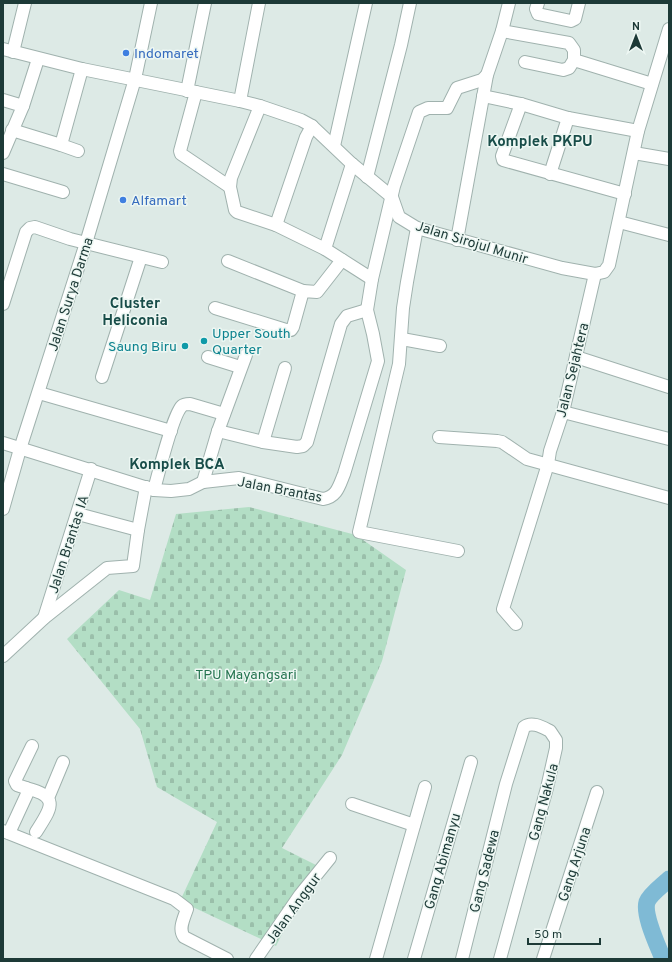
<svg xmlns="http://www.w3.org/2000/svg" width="672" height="962" viewBox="0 0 672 962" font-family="Overpass,sans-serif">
  <defs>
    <pattern id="cemetery-stones" width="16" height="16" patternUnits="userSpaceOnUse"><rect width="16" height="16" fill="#b3dec5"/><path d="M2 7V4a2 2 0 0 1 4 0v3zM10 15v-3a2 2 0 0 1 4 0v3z" fill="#9abfaa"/></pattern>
  </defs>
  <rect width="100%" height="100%" fill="#ddeae6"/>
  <polygon fill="url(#cemetery-stones)" points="249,507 356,535 406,570 382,661 342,755 282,848 318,866 304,890 276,946 180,901 217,822 157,787 140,729 67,639 119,590 150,600 176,514"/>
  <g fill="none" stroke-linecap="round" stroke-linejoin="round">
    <path stroke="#7fbad5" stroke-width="17" d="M663,959C658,946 643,915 647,902C650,894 663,885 669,879"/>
    <g stroke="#a0b2ae" stroke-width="14">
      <g id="minor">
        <polyline points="538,3 536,9 538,14 571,21 575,19 579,3"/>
        <polyline points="502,31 569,43 574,50 574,60 652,84"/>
        <polyline points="3,49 82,69 240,101 260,106 301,120 312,126 352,164 392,197 399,217 417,228 562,268 595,274 604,272 609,265 638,131 669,29"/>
        <polyline points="13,52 25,3"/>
        <polyline points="525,62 563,70 569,68 574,60"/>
        <polyline points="187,91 205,3"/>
        <polyline points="196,92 180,151 181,154 230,187"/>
        <polyline points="483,96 521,104 568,118 638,131"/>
        <polyline points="3,100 23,106"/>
        <polyline points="240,101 259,3"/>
        <polyline points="521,104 502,156 503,160 625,194"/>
        <polyline points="260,106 231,178 230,187 235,210 237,212 276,225 325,249 372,279"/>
        <polyline points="12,130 61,145 78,151"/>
        <polyline points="61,145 82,69"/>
        <polyline points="334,146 366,3"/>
        <polyline points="3,153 23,106 38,59"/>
        <polyline points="634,153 669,159"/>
        <polyline points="3,174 63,192"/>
        <polyline points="550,174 568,118"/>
        <polyline points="367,177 401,45 410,3"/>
        <polyline points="619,222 669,235"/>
        <polyline points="276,225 306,137 312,126"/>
        <polyline points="417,228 407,282 403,308 399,364 359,532 458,551"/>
        <polyline points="457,240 487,75 502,31 509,3"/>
        <polyline points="325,249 352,164"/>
        <polyline points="228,261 303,291"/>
        <polyline points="3,304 26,232 30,228 35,227 70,239 162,262"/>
        <polyline points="215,308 286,330 291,330 293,327 303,291 317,292 342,260"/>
        <polyline points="402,339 440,346"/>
        <polyline points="208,357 240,367"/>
        <polyline points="576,357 669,387"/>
        <polyline points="102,377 141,257"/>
        <polyline points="39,393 171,431"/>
        <polyline points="563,412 669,439"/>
        <polyline points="218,431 263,442 297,447 303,446 307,442 341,324 347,316 367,310"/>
        <polyline points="439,437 497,441 502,442 527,459 669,498"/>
        <polyline points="263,442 285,368"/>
        <path d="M3,443L154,490L171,491L189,489L203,482L239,478L323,499C337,497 339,486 344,474L378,361L373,334L367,310L372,279L394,186L419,112L428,108H447L457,88L482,80L487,75"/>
        <polyline points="203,482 218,431 246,355"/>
        <path d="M154,490C158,475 173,414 182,406C184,404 187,404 190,404L224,414"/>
        <polyline points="3,509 20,449 86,243 135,79 151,3"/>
        <polyline points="78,514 138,530"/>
        <polyline points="44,618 91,469"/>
        <polyline points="516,624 503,609 548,464 550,451 563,412 595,274"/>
        <polyline points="3,656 44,618 107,568 133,566 138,530 146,487"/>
        <path d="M26,788C61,797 51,808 36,832"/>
        <polyline points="48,798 63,762"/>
        <polyline points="352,804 414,825"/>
        <path d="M3,831L174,899L187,909C184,918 178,929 184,937L227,959"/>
        <polyline points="9,833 27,794 26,788 17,785 15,781 32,746"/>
        <polyline points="256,959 300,895 330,858"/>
        <polyline points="376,959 425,787"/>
        <polyline points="414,959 471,762"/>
        <path d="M462,959L506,784L524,727C532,721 542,727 550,731L556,740V748L547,788L500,959"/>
        <polyline points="543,959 597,792"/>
      </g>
    </g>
    <use href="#minor" stroke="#fff" stroke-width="12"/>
  </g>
  <g fill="#3f7fe0" stroke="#edf7f3" stroke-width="1.5">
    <circle cx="126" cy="53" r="4"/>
    <circle cx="123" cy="200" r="4"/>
  </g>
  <g fill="#0f9aa8" stroke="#edf7f3" stroke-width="1.5">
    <circle cx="204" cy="341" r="4"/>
    <circle cx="185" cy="346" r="4"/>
  </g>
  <g text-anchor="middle" stroke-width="3" stroke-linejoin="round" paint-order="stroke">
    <g font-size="14" fill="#366cbe" stroke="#edf7f3" text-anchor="start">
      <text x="134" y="58">Indomaret</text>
      <text x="131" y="205">Alfamart</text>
    </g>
    <g font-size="14" fill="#1d3a37" stroke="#edf7f3">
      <text transform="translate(472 242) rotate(17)" y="5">Jalan Sirojul Munir</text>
      <text transform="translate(70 294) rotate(-72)" y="5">Jalan Surya Darma</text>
      <text transform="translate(572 370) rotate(-76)" y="5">Jalan Sejahtera</text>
      <text transform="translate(280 489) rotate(11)" y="5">Jalan Brantas</text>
      <text transform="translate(68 544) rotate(-72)" y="5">Jalan Brantas IA</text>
      <text transform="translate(543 802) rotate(-75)" y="5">Gang Nakula</text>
      <text transform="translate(442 861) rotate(-74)" y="5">Gang Abimanyu</text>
      <text transform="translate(574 864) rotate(-72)" y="5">Gang Arjuna</text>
      <text transform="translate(484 871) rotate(-76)" y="5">Gang Sadewa</text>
      <text transform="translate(293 908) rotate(-54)" y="5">Jalan Anggur</text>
    </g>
    <g font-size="14" fill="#0d838f" stroke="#edf7f3" text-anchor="start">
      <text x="212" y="338">Upper South<tspan x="212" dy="16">Quarter</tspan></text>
      <text x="177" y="351" text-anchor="end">Saung Biru</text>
    </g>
    <g font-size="14" fill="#257450" stroke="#edf7f3">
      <text x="246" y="679">TPU Mayangsari</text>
    </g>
    <g font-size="15" font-weight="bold" fill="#184d49" stroke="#edf7f3">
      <text x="540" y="146">Komplek PKPU</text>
      <text x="135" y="308">Cluster<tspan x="135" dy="17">Heliconia</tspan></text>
      <text x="177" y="469">Komplek BCA</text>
    </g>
  </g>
  <rect width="672" height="962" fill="none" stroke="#1d3a37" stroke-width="8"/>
  <g transform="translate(636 36)" stroke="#edf7f3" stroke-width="3" paint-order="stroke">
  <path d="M0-3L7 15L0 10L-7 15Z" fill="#1d3a37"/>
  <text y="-6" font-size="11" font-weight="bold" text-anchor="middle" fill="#1d3a37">N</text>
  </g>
  <path d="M528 938v6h72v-6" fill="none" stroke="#1d3a37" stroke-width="2"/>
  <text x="534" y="938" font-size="12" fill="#1d3a37" stroke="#edf7f3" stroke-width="3" paint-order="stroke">50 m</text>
</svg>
